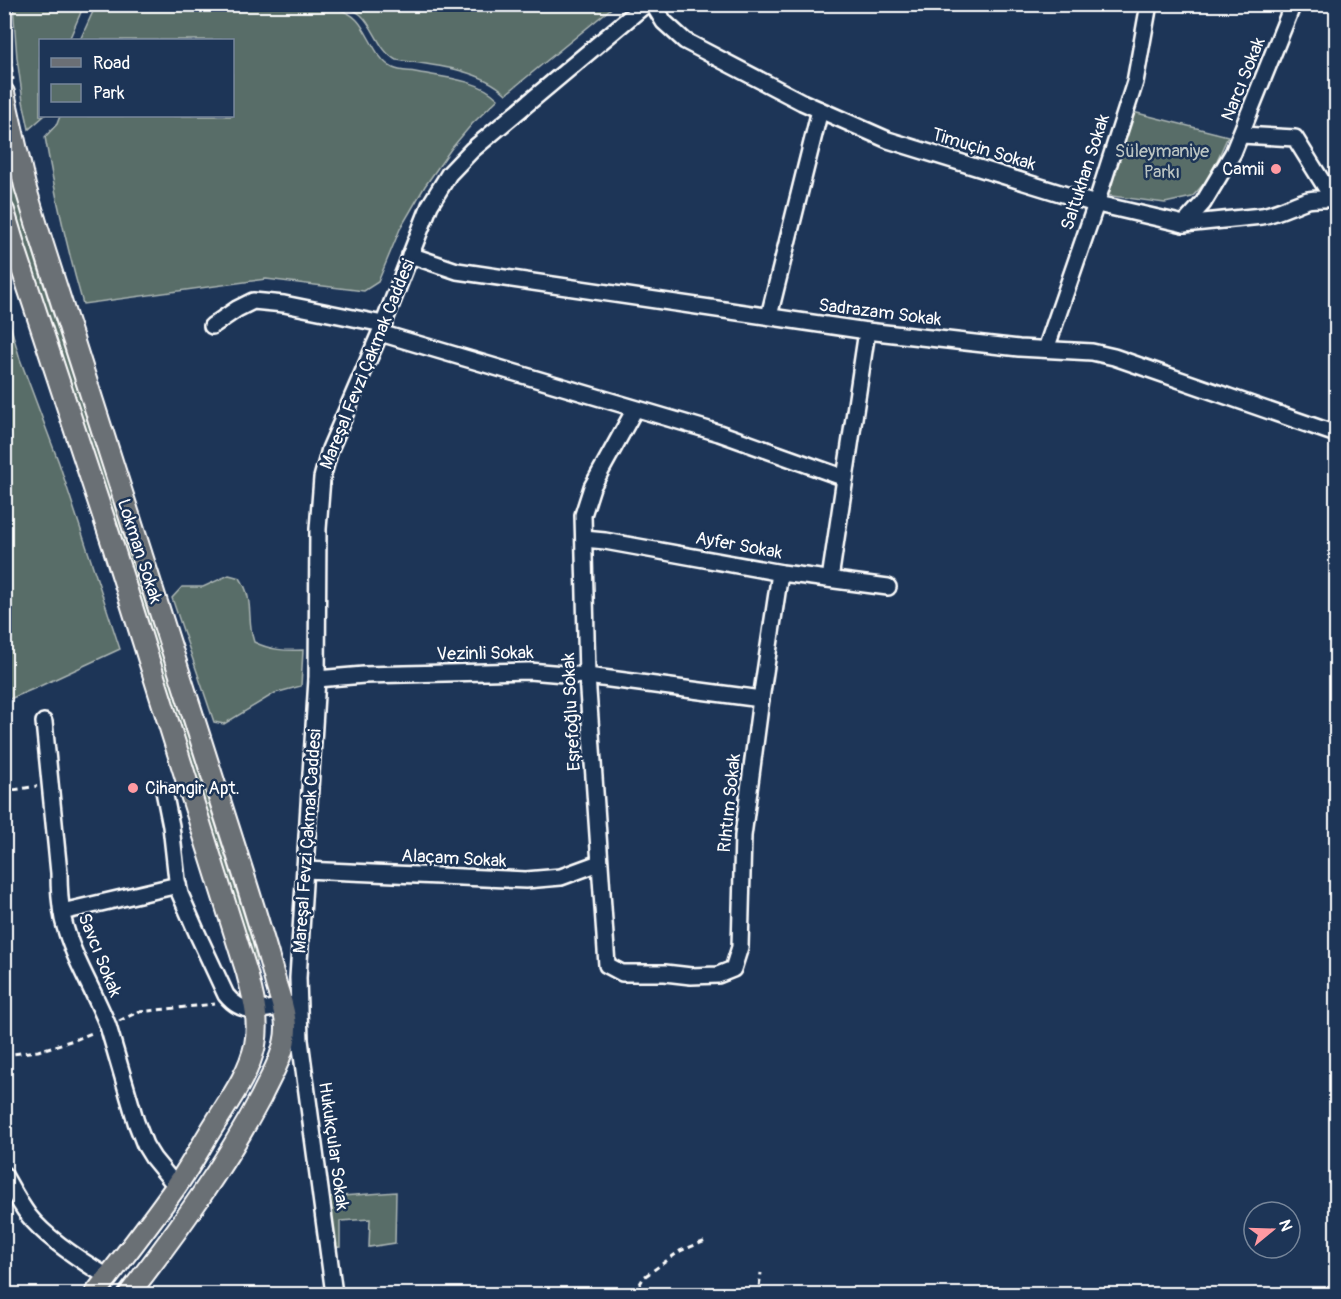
<svg xmlns="http://www.w3.org/2000/svg" width="1341" height="1299" viewBox="0 0 1341 1299" font-family="Pangolin,sans-serif">
  <rect width="100%" height="100%" fill="#1d3557"/>
  <filter id="ink" filterUnits="userSpaceOnUse"><feTurbulence type="fractalNoise" baseFrequency=".0167" numOctaves="2"/><feDisplacementMap in="SourceGraphic" scale="12" xChannelSelector="R" yChannelSelector="G"/><feConvolveMatrix kernelMatrix="1 2 1 2 8 2 1 2 1" color-interpolation-filters="sRGB"/></filter>
  <g filter="url(#ink)">
    <g fill="#586d68" stroke="#acb6b4" stroke-width="1.5">
      <polygon points="13,5 84,5 69,40 40,40 40,116 44,116 29,129 23,101 17,58"/>
      <path d="M96,5H332L333,7C341,10 351,13 357,20C369,33 376,60 393,68C399,71 408,71 415,72C441,77 479,79 498,99L472,124L451,149L425,186L400,229L378,282L364,291L266,279L83,304C67,249 55,194 45,137L57,124L60,116H232V40H80Z"/>
      <path d="M340,5H615L506,94C479,68 431,65 396,60C379,51 375,28 361,15C355,10 347,7 340,5Z"/>
      <polygon points="1133,112 1228,136 1209,178 1192,197 1165,203 1104,195"/>
      <polygon points="4,150 39,271 123,530 252,941 257,961 255,962 252,962 20,235 5,180"/>
      <polygon points="5,307 20,359 59,463 120,649 38,687 5,701"/>
      <path d="M229,575L240,578C255,601 246,618 254,642C270,650 285,651 303,650L301,686L275,693L224,724L214,722L172,598L182,587H203Z"/>
      <polygon points="396,1192 395,1243 369,1247 370,1219 340,1221 340,1247 332,1248 328,1197"/>
    </g>
    <g fill="none" stroke-linecap="round" stroke-linejoin="round">
      <g stroke="#fff" stroke-width="20">
        <g id="minor">
          <path d="M653,4L664,22L685,41L802,102L888,140L1089,202L1184,224L1262,216C1278,213 1292,205 1308,200C1317,198 1327,200 1336,198"/>
          <polyline points="1241,135 1295,138 1333,199"/>
          <polyline points="1184,224 1203,203 1233,153 1293,4"/>
          <polyline points="410,255 457,271 867,331 1019,348 1092,352 1114,357 1336,434"/>
          <polyline points="769,316 820,110"/>
          <polyline points="212,326 237,309 253,301 284,304 383,324"/>
          <polyline points="380,333 719,433 845,478"/>
          <polyline points="1046,349 1096,204 1135,82 1149,4"/>
          <polyline points="635,409 592,487 583,515 587,676 607,965 622,973 665,973 691,976 718,975 733,969 740,947 743,836 761,699 780,573"/>
          <polyline points="584,539 605,541 782,573 888,587"/>
          <polyline points="830,579 867,331"/>
          <polyline points="317,679 364,675 529,671 587,676 761,699"/>
          <path d="M44,722L59,873C59,888 60,904 63,919C72,957 94,990 108,1026L136,1122L145,1145L153,1158L176,1186"/>
          <path d="M164,791L171,826L177,880L180,894L198,935L226,995C244,1018 268,1009 293,1004"/>
          <polyline points="305,870 526,880 561,877 599,863"/>
          <polyline points="62,912 178,885"/>
          <path d="M4,1175C12,1189 19,1203 29,1216C47,1239 83,1262 108,1277"/>
          <polyline points="334,1294 300,1040 298,978 317,679 318,529 322,478 330,449 380,333 430,205 449,174 472,150 646,4"/>
        </g>
      </g>
      <g stroke="#fff" stroke-width="24">
        <g id="major">
          <path d="M4,93L25,186L38,229L245,879C256,914 267,949 276,984C280,998 286,1013 286,1028C286,1052 271,1076 261,1097C224,1167 177,1232 129,1294"/>
          <path d="M4,211L15,248L113,546L247,973C253,997 260,1020 255,1045C249,1073 231,1098 216,1122C202,1144 190,1167 175,1188C149,1225 122,1259 95,1294"/>
        </g>
      </g>
      <g stroke="#fff" stroke-width="3" stroke-dasharray="6 4.5" stroke-linecap="butt">
        <polyline points="7,4 8,40 13,80"/>
        <polyline points="4,794 13,790 37,786"/>
        <polyline points="119,1021 138,1012 215,1004"/>
        <polyline points="4,1055 38,1051 77,1039 94,1032"/>
        <polyline points="634,1294 644,1277 680,1251 708,1240"/>
        <polyline points="753,1294 759,1287 761,1273"/>
      </g>
      <use href="#minor" stroke="#1d3557" stroke-width="15"/>
      <use href="#major" stroke="#6b6f75" stroke-width="20"/>
    </g>
  </g>
  <g fill="#ff9aa2" stroke="#1d3557" stroke-width="2">
    <circle cx="1276" cy="169" r="6"/>
    <circle cx="133" cy="788" r="6"/>
  </g>
  <g text-anchor="middle" stroke-width="5" stroke-linejoin="round" paint-order="stroke">
    <g font-size="18" fill="#fff" stroke="#1d3557">
      <text transform="translate(1243 79) rotate(-68)" y="6">Narcı Sokak</text>
      <text transform="translate(984 149) rotate(17)" y="6">Timuçin Sokak</text>
      <text transform="translate(1085 172) rotate(-72)" y="6">Saltukhan Sokak</text>
      <text transform="translate(880 312) rotate(7)" y="6">Sadrazam Sokak</text>
      <text transform="translate(367 364) rotate(-68)" y="6">Mareşal Fevzi Çakmak Caddesi</text>
      <text transform="translate(739 545) rotate(10)" y="6">Ayfer Sokak</text>
      <text transform="translate(140 551) rotate(72)" y="6">Lokman Sokak</text>
      <text transform="translate(485 653) rotate(-1)" y="6">Vezinli Sokak</text>
      <text transform="translate(571 712) rotate(-93)" y="6">Eşrefoğlu Sokak</text>
      <text transform="translate(729 803) rotate(-84)" y="6">Rıhtım Sokak</text>
      <text transform="translate(307 841) rotate(-86)" y="6">Mareşal Fevzi Çakmak Caddesi</text>
      <text transform="translate(454 858) rotate(3)" y="6">Alaçam Sokak</text>
      <text transform="translate(100 955) rotate(68)" y="6">Savcı Sokak</text>
      <text transform="translate(334 1146) rotate(82)" y="6">Hukukçular Sokak</text>
    </g>
    <g font-size="18" fill="#bcc5c3" stroke="#1d3557">
      <text x="1162" y="157">Süleymaniye<tspan x="1162" dy="21">Parkı</tspan></text>
    </g>
    <g font-size="18" fill="#fff" stroke="#1d3557" text-anchor="end">
      <text x="1264" y="175">Camii</text>
      <text x="145" y="794" text-anchor="start">Cihangir Apt.</text>
    </g>
  </g>
  <rect width="1341" height="1299" fill="none" stroke="#1d3557" stroke-width="24"/>
  <rect x="12" y="12" width="1317" height="1275" fill="none" stroke="#fff" stroke-width="2" filter="url(#ink)"/>
  <rect x="39" y="39" width="195" height="78" fill="#1d3557" stroke="#77869a" stroke-width="1.5"/>
  <rect x="51" y="58" width="30" height="9" fill="#6b6f75" stroke="#77869a" stroke-width="1.5"/>
  <text x="93" y="69" font-size="18" fill="#ffffff">Road</text>
  <rect x="51" y="84" width="30" height="18" fill="#586d68" stroke="#77869a" stroke-width="1.5"/>
  <text x="93" y="99" font-size="18" fill="#ffffff">Park</text>
  <g transform="translate(1272 1230) rotate(71)"><circle r="28" fill="#1d3557" stroke="#77869a" stroke-width="1.5"/>
  <path d="M0-4.5L10 22L0 15L-10 22Z" fill="#ff9aa2"/>
  <text y="-9" font-size="16" font-weight="bold" text-anchor="middle" fill="#ffffff">N</text>
  </g>
</svg>
